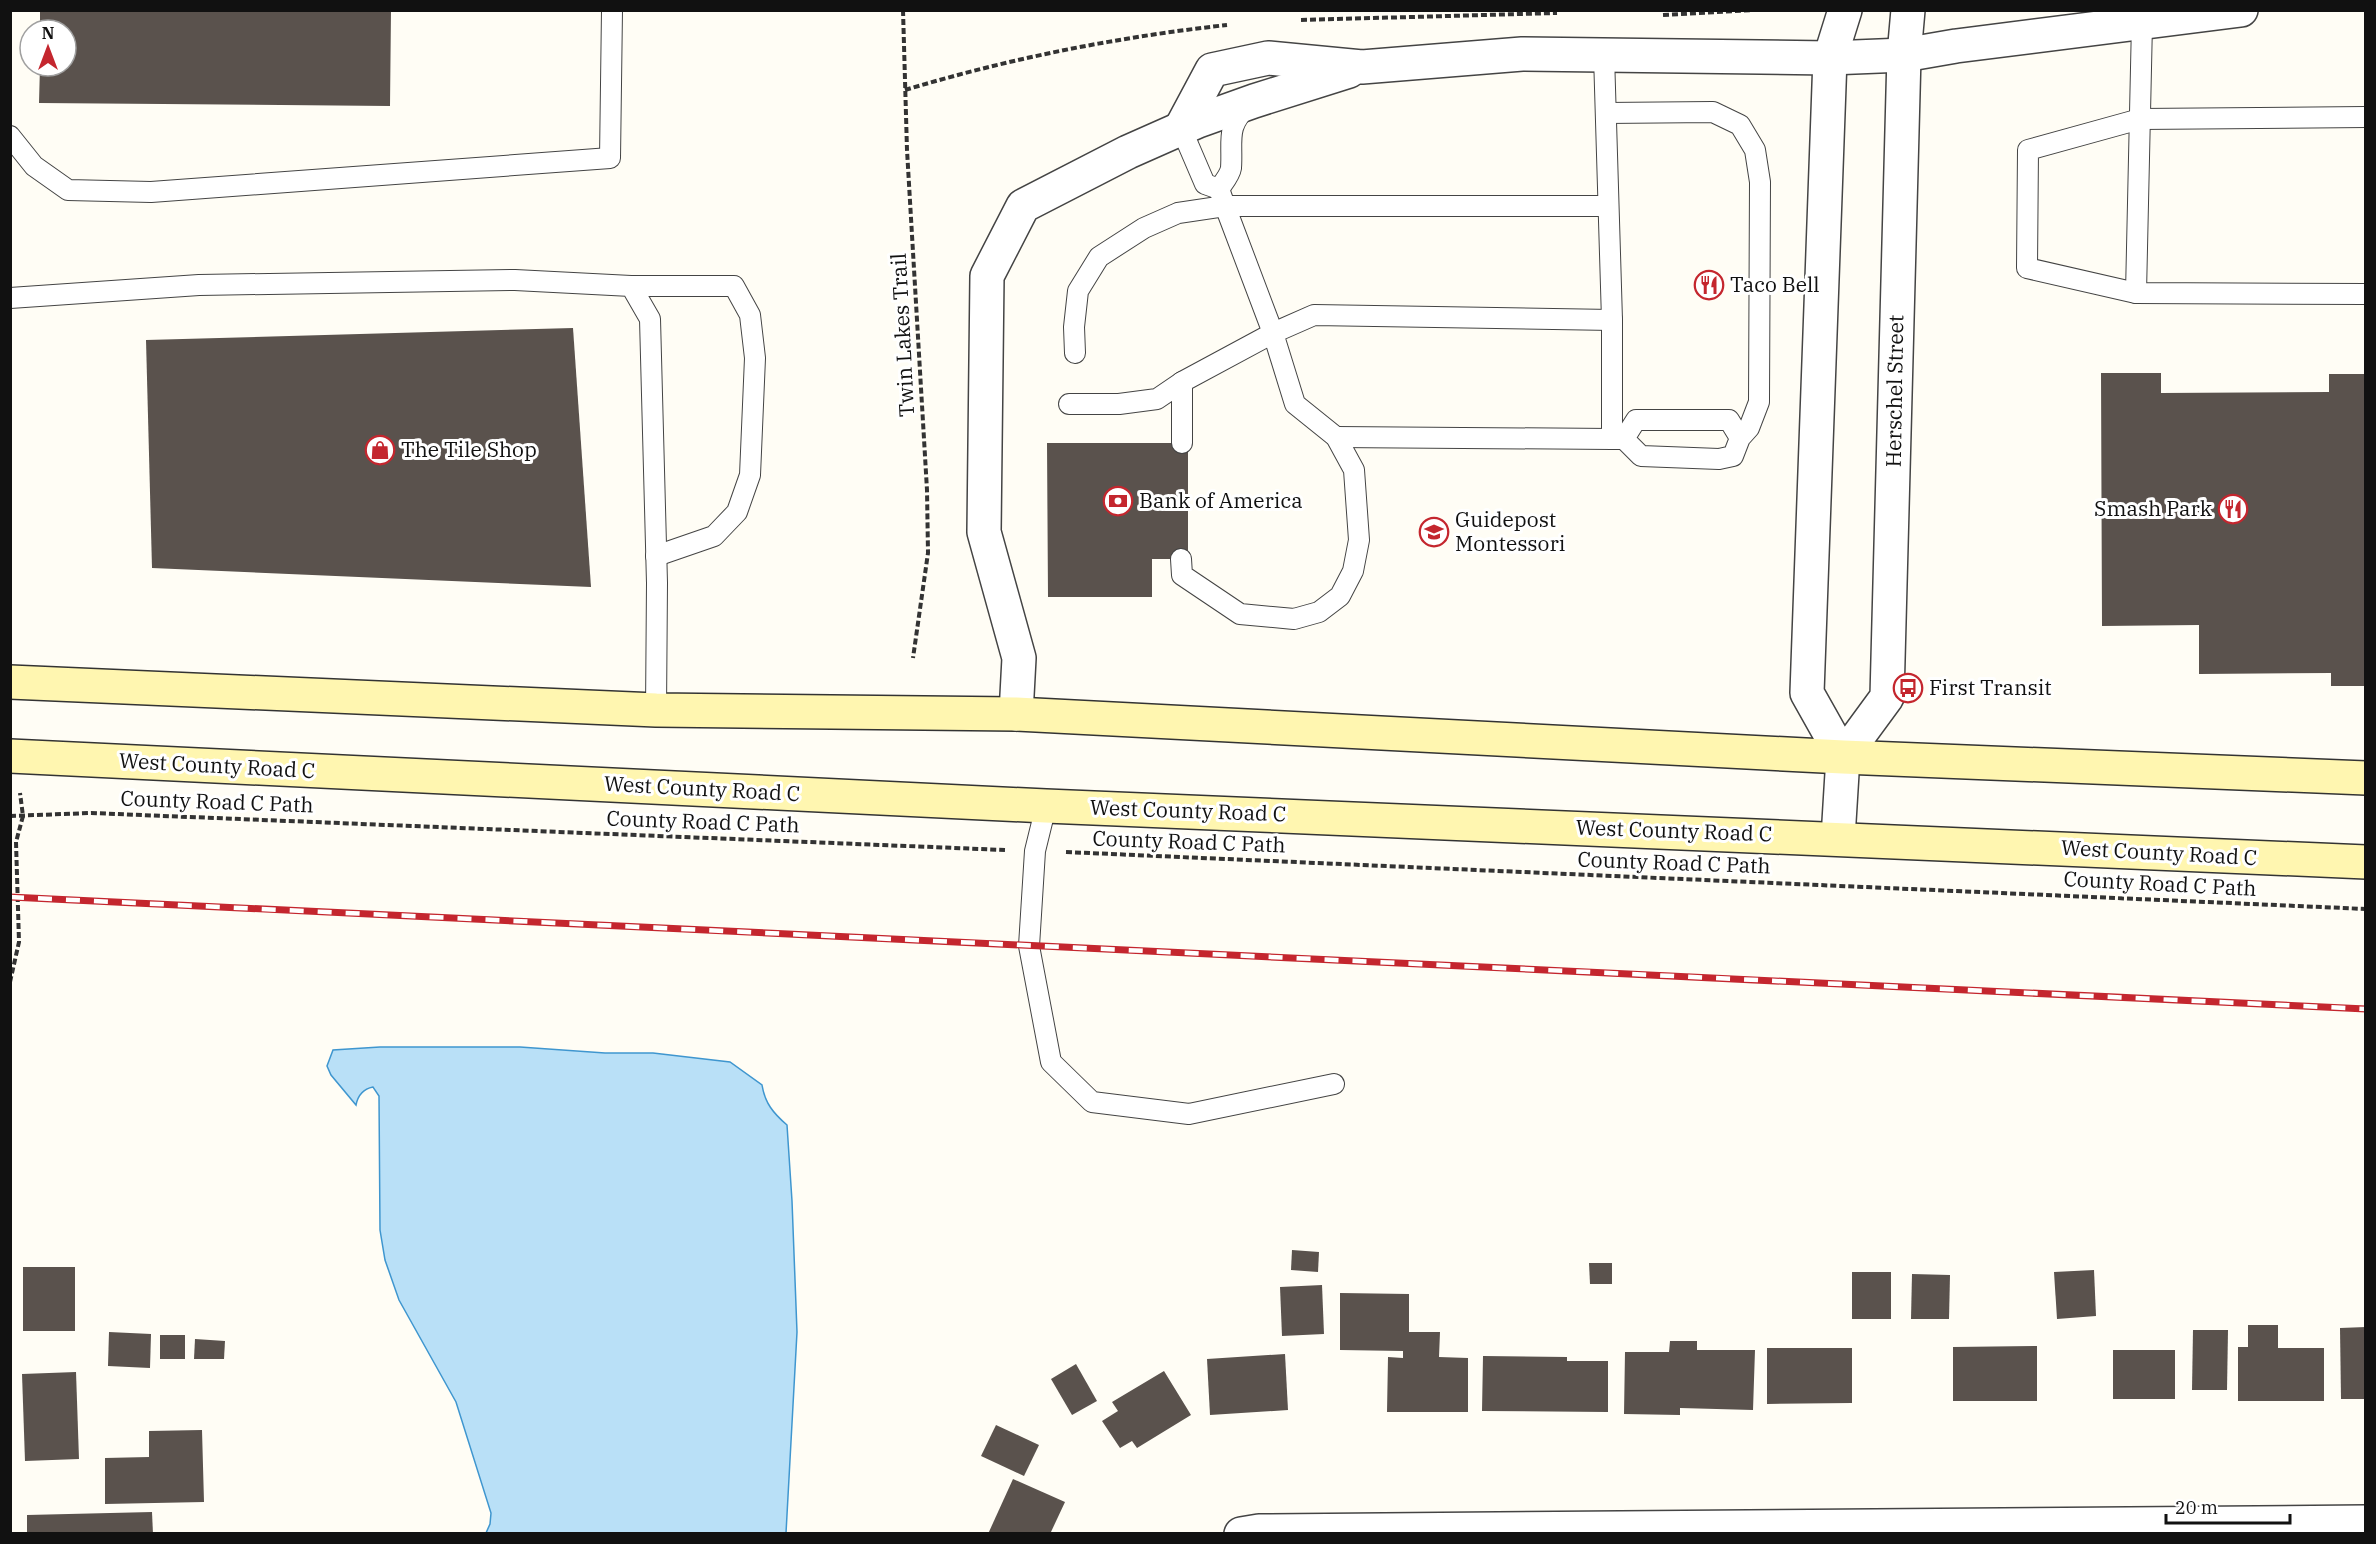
<svg xmlns="http://www.w3.org/2000/svg" width="2376" height="1544" viewBox="0 0 2376 1544" font-family="'IBM Plex Serif',serif">
  <rect width="100%" height="100%" fill="#fffdf5"/>
  <path fill="#b9e0f7" stroke="#3f96cf" stroke-width="1.5" d="M380,1047H520L605,1053H653L730,1062L762,1085C765,1103 773,1113 787,1125L792,1201L797,1332L786,1533H486L490,1524L491,1513L456,1402L399,1300L385,1260L380,1230L379,1096L373,1087C363,1089 358,1095 356,1105L331,1075L327,1066L333,1050Z"/>
  <g fill="#5a524d">
    <polygon points="40,10 391,10 390,106 39,103 40,66 66,66 66,30 40,30"/>
    <polygon points="573,328 591,587 152,568 146,340"/>
    <polygon points="2101,373 2161,373 2161,393 2329,392 2329,374 2366,374 2366,686 2331,686 2331,673 2199,674 2199,625 2102,626"/>
    <polygon points="1047,443 1188,443 1188,559 1152,559 1152,597 1048,597"/>
    <polygon points="1292,1250 1319,1252 1318,1272 1291,1270"/>
    <polygon points="1589,1263 1612,1263 1612,1284 1590,1284"/>
    <rect x="23" y="1267" width="52" height="64"/>
    <polygon points="2094,1270 2096,1316 2057,1319 2054,1272"/>
    <rect x="1852" y="1272" width="39" height="47"/>
    <polygon points="1912,1274 1950,1275 1949,1319 1911,1319"/>
    <polygon points="1322,1285 1324,1334 1282,1336 1280,1287"/>
    <polygon points="1340,1293 1409,1294 1409,1332 1440,1332 1439,1357 1468,1358 1468,1412 1387,1412 1388,1357 1403,1358 1403,1351 1340,1350"/>
    <polygon points="2248,1325 2278,1325 2278,1348 2324,1348 2324,1401 2238,1401 2238,1347 2248,1347"/>
    <polygon points="2366,1327 2366,1399 2341,1399 2340,1328"/>
    <polygon points="2193,1330 2228,1330 2227,1390 2192,1390"/>
    <polygon points="109,1332 151,1334 150,1368 108,1366"/>
    <rect x="160" y="1335" width="25" height="24"/>
    <polygon points="195,1339 225,1341 224,1359 194,1359"/>
    <polygon points="1670,1341 1697,1341 1697,1350 1755,1350 1753,1410 1680,1408 1680,1415 1624,1414 1625,1352 1669,1352"/>
    <polygon points="2037,1346 2037,1401 1953,1401 1953,1347"/>
    <polygon points="1767,1348 1852,1348 1852,1403 1767,1404"/>
    <rect x="2113" y="1350" width="62" height="49"/>
    <polygon points="1285,1354 1288,1410 1210,1415 1207,1359"/>
    <polygon points="1483,1356 1567,1357 1567,1361 1608,1361 1608,1412 1482,1411"/>
    <polygon points="1076,1364 1097,1401 1072,1415 1051,1379"/>
    <polygon points="1164,1371 1191,1415 1137,1448 1132,1441 1120,1448 1102,1421 1118,1411 1112,1402"/>
    <polygon points="76,1372 79,1459 25,1461 22,1374"/>
    <polygon points="996,1425 1039,1445 1024,1476 981,1456"/>
    <polygon points="202,1430 204,1502 105,1504 105,1458 149,1457 149,1431"/>
    <polygon points="1013,1479 1065,1502 1050,1534 988,1534"/>
    <polygon points="152,1512 153,1534 27,1534 27,1515"/>
  </g>
  <g fill="none" stroke-linecap="round" stroke-linejoin="round">
    <g stroke="#444" stroke-width="22">
      <g id="service">
        <polyline points="2142,23 2136,293 2366,294"/>
        <polyline points="1604,55 1612,320 1612,439 1624,439"/>
        <polyline points="1606,113 1713,112 1740,125 1755,150 1760,182 1759,402 1749,428 1740,438 1733,456 1719,459 1641,456 1624,439 1636,420 1729,420 1740,438"/>
        <path d="M1181,128L1205,184L1219,189C1223,183 1230,175 1231,168C1233,141 1225,127 1248,106"/>
        <polyline points="10,136 34,166 68,190 151,192 610,158 612,10"/>
        <polyline points="631,286 734,286 750,315 755,358 750,475 737,512 714,536 656,556"/>
        <polyline points="2136,293 2027,268 2028,150 2140,119 2366,117"/>
        <polyline points="10,298 199,285 515,280 631,286 650,319 657,583 656,710"/>
        <polyline points="1075,353 1074,327 1078,291 1099,257 1144,228 1178,213 1225,206 1219,189"/>
        <polyline points="1069,404 1119,404 1157,399 1182,382"/>
        <polyline points="1336,437 1612,439"/>
        <polyline points="1182,443 1182,382 1273,333 1225,206 1608,206"/>
        <polyline points="1181,559 1182,575 1240,614 1294,619 1319,612 1340,596 1353,571 1359,540 1354,470 1336,437 1295,404 1273,333 1314,315 1612,320"/>
        <polyline points="1046,806 1035,851 1029,946 1051,1062 1092,1102 1189,1114 1334,1084"/>
      </g>
    </g>
    <g stroke="#444" stroke-width="36">
      <g id="minor">
        <polyline points="1181,128 1212,70 1268,58 1362,67 1522,54 1830,58 1904,55 1956,46 2241,10"/>
        <polyline points="1016,714 1019,658 984,532 987,276 1023,206 1128,152 1198,121 1254,101 1349,71"/>
        <polyline points="1843,757 1807,693 1830,58 1845,10"/>
        <polyline points="1838,838 1843,757 1887,697 1904,55 1908,10"/>
        <polyline points="1241,1534 1259,1531 2366,1522"/>
      </g>
    </g>
    <g stroke="#333" stroke-width="36">
      <g id="secondary">
        <polyline points="10,682 656,710 1016,714 1843,757 2366,778"/>
        <polyline points="10,756 1046,806 2366,862"/>
      </g>
    </g>
    <g stroke="#333" stroke-width="4" stroke-dasharray="6 3" stroke-linecap="butt">
      <polyline points="903,10 907,150 927,490 928,553 913,658"/>
      <polyline points="1663,15 1754,10"/>
      <polyline points="1301,20 1557,13"/>
      <path d="M905,90C1011,58 1118,37 1227,25"/>
      <polyline points="10,816 91,813 1005,850"/>
      <polyline points="1066,852 2366,909"/>
      <polyline points="10,982 19,942 16,842 23,816 20,793"/>
    </g>
    <use href="#service" stroke="#fff" stroke-width="20"/>
    <use href="#minor" stroke="#fff" stroke-width="33"/>
    <use href="#secondary" stroke="#fff6b0" stroke-width="33"/>
    <g stroke="#c4262e" stroke-width="7">
      <polyline id="rail" points="10,897 2366,1009"/>
    </g>
    <use href="#rail" stroke="#fff" stroke-width="4.5" stroke-dasharray="14" stroke-linecap="butt"/>
  </g>
  <defs>
    <g id="restaurant-ring" transform="scale(1.5)"><circle r="9.5" fill="#fff" stroke="#c4262e" stroke-width="1.5"/><path d="M-5-6h1v4h1v-4h1v4h1v-4h1v5L-1.5 .5V6h-2V.5L-5-1ZM5-6V6H3V1.5H1.5Q1.5-4 5-6Z" fill="#c4262e"/></g>
    <g id="shop-ring" transform="scale(1.5)"><circle r="9.5" fill="#fff" stroke="#c4262e" stroke-width="1.5"/><path d="M-5-2.5h2.3a2.7 3.5 0 0 1 5.4 0H5L5.5 6h-11ZM-1.5-2.5h3a1.5 2.3 0 0 0-3 0Z" fill="#c4262e"/></g>
    <g id="bank-ring" transform="scale(1.5)"><circle r="9.5" fill="#fff" stroke="#c4262e" stroke-width="1.5"/><path d="M-6-4H6V4H-6ZM0-2.3a2.3 2.3 0 1 0 0 4.6a2.3 2.3 0 1 0 0-4.6Z" fill="#c4262e"/></g>
    <g id="school-ring" transform="scale(1.5)"><circle r="9.5" fill="#fff" stroke="#c4262e" stroke-width="1.5"/><path d="M0-5L7-2L0 1L-7-2ZM-4 1L0 2.5L4 1V4Q0 6-4 4Z" fill="#c4262e"/></g>
    <g id="bus-ring" transform="scale(1.5)"><circle r="9.5" fill="#fff" stroke="#c4262e" stroke-width="1.5"/><path d="M-5-6H5V4H4V6H2V4H-2V6H-4V4H-5ZM-3.5-4V0h7V-4ZM-3.5 1.2v1.5H-2V1.2ZM2 1.2v1.5H3.5V1.2Z" fill="#c4262e"/></g>
  </defs>
  <g fill-rule="evenodd">
    <use href="#restaurant-ring" x="1709" y="285"/>
    <use href="#shop-ring" x="380" y="450"/>
    <use href="#bank-ring" x="1118" y="501"/>
    <use href="#restaurant-ring" x="2233" y="509"/>
    <use href="#school-ring" x="1434" y="532"/>
    <use href="#bus-ring" x="1908" y="688"/>
  </g>
  <g text-anchor="middle" stroke-width="6" stroke-linejoin="round" paint-order="stroke">
    <g font-size="21" fill="#111" stroke="#fff" text-anchor="start">
      <text x="1730" y="292">Taco Bell</text>
      <text x="401" y="457">The Tile Shop</text>
      <text x="1139" y="508">Bank of America</text>
      <text x="2212" y="516" text-anchor="end">Smash Park</text>
      <text x="1455" y="527">Guidepost<tspan x="1455" dy="24">Montessori</tspan></text>
      <text x="1929" y="695">First Transit</text>
    </g>
    <g font-size="21" fill="#111" stroke="#fff">
      <text transform="translate(903 335) rotate(-93)" y="7">Twin Lakes Trail</text>
      <text transform="translate(1895 391) rotate(-89)" y="7">Herschel Street</text>
      <text transform="translate(217 766) rotate(3)" y="7">West County Road C</text>
      <text transform="translate(702 789) rotate(3)" y="7">West County Road C</text>
      <text transform="translate(217 802) rotate(2)" y="7">County Road C Path</text>
      <text transform="translate(1188 811) rotate(2)" y="7">West County Road C</text>
      <text transform="translate(703 822) rotate(2)" y="7">County Road C Path</text>
      <text transform="translate(1674 831) rotate(2)" y="7">West County Road C</text>
      <text transform="translate(1189 842) rotate(2)" y="7">County Road C Path</text>
      <text transform="translate(2159 853) rotate(3)" y="7">West County Road C</text>
      <text transform="translate(1674 863) rotate(2)" y="7">County Road C Path</text>
      <text transform="translate(2160 884) rotate(3)" y="7">County Road C Path</text>
    </g>
  </g>
  <rect width="2376" height="1544" fill="none" stroke="#111111" stroke-width="24"/>
  <g transform="translate(48 48)"><circle r="28" fill="#ffffff" stroke="#a0a0a0" stroke-width="1.5"/>
  <path d="M0-4.5L10 22L0 15L-10 22Z" fill="#c4262e"/>
  <text y="-9" font-size="16" font-weight="bold" text-anchor="middle" fill="#111111">N</text>
  </g>
  <path d="M2166 1514v9h124v-9" fill="none" stroke="#111111" stroke-width="3"/>
  <text x="2175" y="1514" font-size="18" fill="#111111" stroke="#ffffff" stroke-width="4.5" paint-order="stroke">20 m</text>
</svg>
